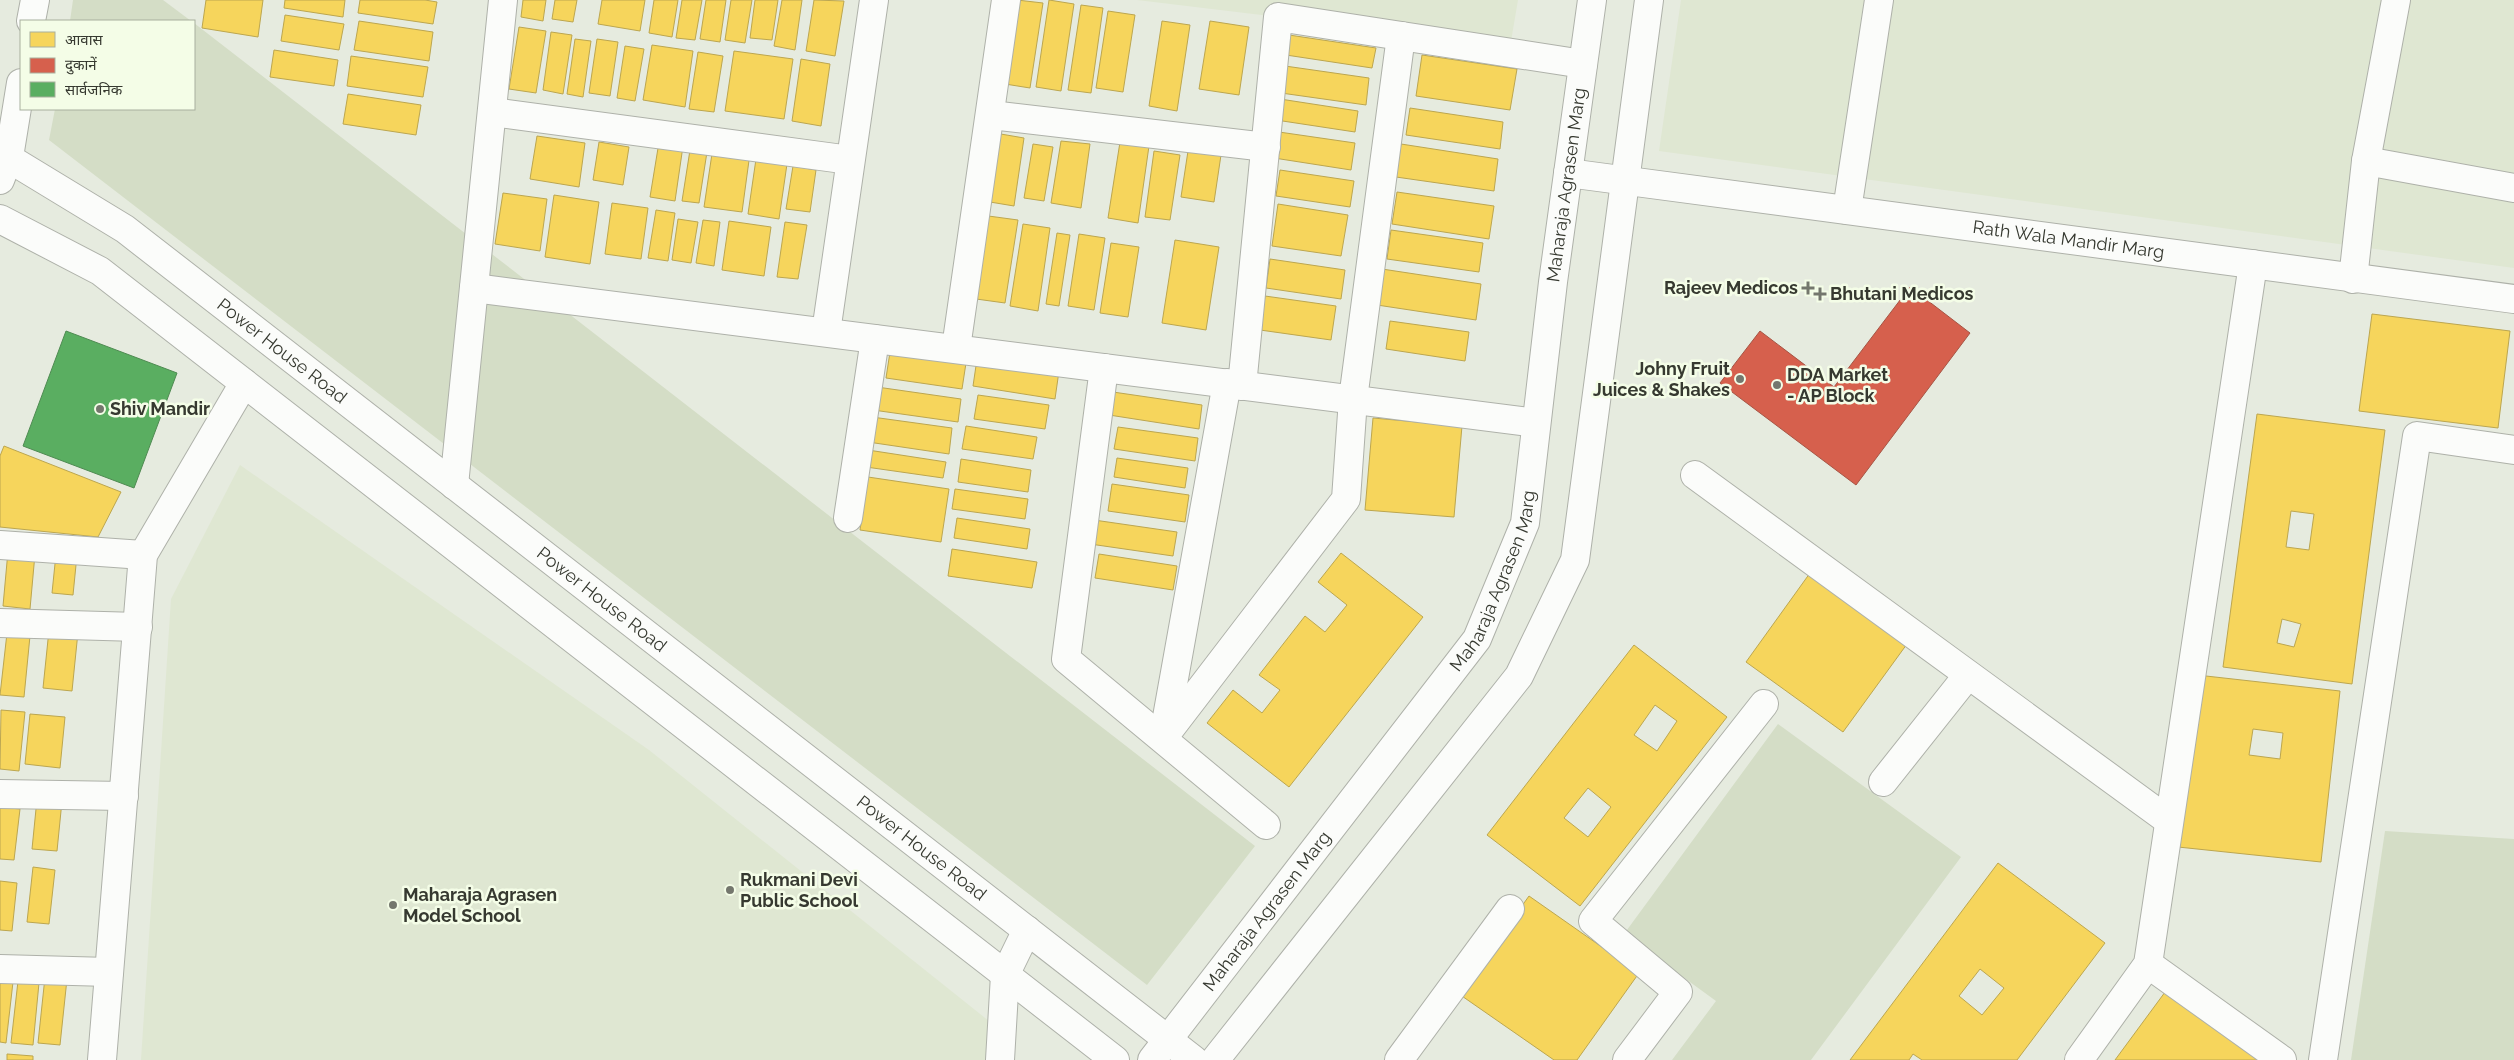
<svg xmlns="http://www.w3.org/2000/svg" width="2514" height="1060" viewBox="0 0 2514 1060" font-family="Raleway,'Noto Sans Devanagari',sans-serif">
  <rect width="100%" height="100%" fill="#e6ebdf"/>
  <g fill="#dfe7d2">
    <polygon points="1137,0 1518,0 1507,65 1278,17"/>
    <polygon points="1681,0 2514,0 2514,268 1659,151"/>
    <polygon points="240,465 649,750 999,1029 997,1060 141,1060 171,599"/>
  </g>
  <g fill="#d4ddc6">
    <polygon points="73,0 163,0 191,21 70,21"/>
    <polygon points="194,23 1255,846 1147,985 49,140 55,109 194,109"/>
    <polygon points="1778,724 1961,857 1811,1060 1672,1060 1716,1001 1624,934"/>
    <polygon points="2385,831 2514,839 2514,1060 2351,1060"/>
  </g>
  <g fill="#f6d55c" stroke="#bca64f" fill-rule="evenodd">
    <polygon points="206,0 263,0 258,37 202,28"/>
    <polygon points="285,0 345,0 343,17 284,8"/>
    <polygon points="360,0 425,0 437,2 433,24 358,13"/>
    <polygon points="523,0 546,0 543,21 521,17"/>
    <polygon points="555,0 577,0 573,22 552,19"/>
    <polygon points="602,0 645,0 640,31 598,24"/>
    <polygon points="654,0 678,0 672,37 649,33"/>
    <polygon points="682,0 702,0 695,40 676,38"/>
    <polygon points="706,0 726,0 720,42 700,39"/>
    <polygon points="731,0 752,0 745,43 725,40"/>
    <polygon points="755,0 778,0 772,40 750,38"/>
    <polygon points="782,0 802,0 795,50 774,46"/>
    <polygon points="814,0 844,1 835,56 806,51"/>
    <polygon points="1017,0 1043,3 1030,88 1005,84"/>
    <polygon points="1049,0 1074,4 1061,91 1036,87"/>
    <polygon points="1081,5 1103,8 1091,93 1068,90"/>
    <polygon points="1108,11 1135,15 1123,92 1096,88"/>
    <polygon points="285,15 344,24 339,50 281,41"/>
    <polygon points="359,21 433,32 429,61 354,50"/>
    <polygon points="1162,21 1190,25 1177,111 1149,106"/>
    <polygon points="1210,21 1249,27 1239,95 1199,89"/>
    <polygon points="519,27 546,31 536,93 509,89"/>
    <polygon points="551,32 572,35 563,94 543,90"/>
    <polygon points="1289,35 1376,48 1372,68 1286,55"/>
    <polygon points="575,39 591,41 583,97 567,94"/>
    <polygon points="597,39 618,42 610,96 589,93"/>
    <polygon points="652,45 693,51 685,107 643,100"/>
    <polygon points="625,46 644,49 635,101 617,98"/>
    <polygon points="274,50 338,60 334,86 270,77"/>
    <polygon points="734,51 793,59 784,119 725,111"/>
    <polygon points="698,52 723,56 714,112 689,109"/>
    <polygon points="1422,55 1517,69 1510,110 1416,96"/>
    <polygon points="351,56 428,67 423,97 347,86"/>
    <polygon points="801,59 830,64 821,126 792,121"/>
    <polygon points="1285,66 1369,78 1366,105 1281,93"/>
    <polygon points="348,94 421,105 416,135 343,124"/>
    <polygon points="1280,99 1358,111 1355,132 1276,120"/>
    <polygon points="1410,108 1503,122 1500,149 1406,135"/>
    <polygon points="1279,132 1355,143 1351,170 1274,158"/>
    <polygon points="995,133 1024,138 1014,206 984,201"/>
    <polygon points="537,136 585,143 579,187 530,179"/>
    <polygon points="1061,141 1090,144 1081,208 1051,203"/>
    <polygon points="599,142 629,147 623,185 593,180"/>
    <polygon points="659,142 683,146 675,201 650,197"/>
    <polygon points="1120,142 1149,146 1138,223 1108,218"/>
    <polygon points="1033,144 1053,147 1044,201 1024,198"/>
    <polygon points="1401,144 1498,159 1494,191 1396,177"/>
    <polygon points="713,147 750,153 742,212 704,207"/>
    <polygon points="690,150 707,152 699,203 682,201"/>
    <polygon points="1154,151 1180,155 1170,220 1145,217"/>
    <polygon points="1188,151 1221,155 1214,202 1181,197"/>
    <polygon points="756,159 787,164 779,219 748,214"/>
    <polygon points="793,166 816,170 810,212 786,209"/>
    <polygon points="1280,170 1354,181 1350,207 1276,196"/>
    <polygon points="1397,192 1494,206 1489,239 1392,224"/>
    <polygon points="503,193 547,199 540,251 495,244"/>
    <polygon points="554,195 599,202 590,264 545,257"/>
    <polygon points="612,203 648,208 641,259 605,254"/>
    <polygon points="1278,204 1348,215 1341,256 1272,246"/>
    <polygon points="656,210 675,213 668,261 648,258"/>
    <polygon points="981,215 1018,220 1005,303 969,298"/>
    <polygon points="678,219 698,222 691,263 672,260"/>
    <polygon points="703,220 720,222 714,266 696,263"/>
    <polygon points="729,221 771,227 764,276 722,270"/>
    <polygon points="785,222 807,225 798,279 777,277"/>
    <polygon points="1023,224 1050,228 1038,311 1010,306"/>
    <polygon points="1391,230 1483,243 1479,272 1387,259"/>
    <polygon points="1057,233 1070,235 1059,306 1046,304"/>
    <polygon points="1079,234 1105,238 1094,310 1068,306"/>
    <polygon points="1175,240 1219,247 1206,330 1162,323"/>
    <polygon points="1111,243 1139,247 1128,317 1100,313"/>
    <polygon points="1270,259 1345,270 1341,299 1266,288"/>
    <polygon points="1382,269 1481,284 1476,320 1377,305"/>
    <polygon points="1265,296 1336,306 1331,340 1260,330"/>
    <polygon points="2372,314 2510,331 2498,428 2359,411"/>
    <polygon points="1390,321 1469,332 1465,361 1386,349"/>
    <polygon points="890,352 966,363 962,389 886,378"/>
    <polygon points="977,359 1059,371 1055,399 973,386"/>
    <polygon points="877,387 961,399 958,422 873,410"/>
    <polygon points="1113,392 1202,405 1199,429 1109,415"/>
    <polygon points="978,395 1049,405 1045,429 974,419"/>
    <path d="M2257,414L2385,430L2352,684L2223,667ZM2291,511L2314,514L2309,550L2286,547ZM2282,619L2301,624L2294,647L2277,643Z"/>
    <polygon points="872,417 952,428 949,454 868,442"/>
    <polygon points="1373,418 1462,426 1454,517 1365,510"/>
    <polygon points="966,426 1037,437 1033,459 962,449"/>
    <polygon points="1118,427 1198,438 1195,461 1114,449"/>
    <polygon points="4,446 121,492 98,537 0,527 0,456"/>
    <polygon points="868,450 946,462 943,478 866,467"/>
    <polygon points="1117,458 1188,468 1185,488 1114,477"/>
    <polygon points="961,459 1031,470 1028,492 958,482"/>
    <polygon points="868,477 949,489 941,542 860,530"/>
    <polygon points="1112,484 1189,495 1185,522 1108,511"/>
    <polygon points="955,489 1028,499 1025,519 952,509"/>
    <polygon points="957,518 1030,529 1027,549 954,538"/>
    <polygon points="1094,520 1177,532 1173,556 1090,544"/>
    <polygon points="952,549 1037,562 1032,588 948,576"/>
    <polygon points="8,551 35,554 30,609 3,606"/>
    <polygon points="1341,553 1423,617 1289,787 1207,723 1233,690 1262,713 1280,690 1259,675 1305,616 1325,632 1347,605 1318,582"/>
    <polygon points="56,554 77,555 73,595 52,593"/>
    <polygon points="1099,554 1177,566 1173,590 1095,578"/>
    <polygon points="1810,573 1907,644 1843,732 1746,662"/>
    <polygon points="49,630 78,632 72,691 43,688"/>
    <polygon points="7,633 30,636 24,697 0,695"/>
    <path d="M1634,645L1727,717L1580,906L1487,835ZM1655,705L1677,721L1657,751L1634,735ZM1588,788L1611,807L1588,837L1564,818Z"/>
    <path d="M2197,675L2340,691L2321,862L2178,847ZM2253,729L2283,733L2280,759L2249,755Z"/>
    <polygon points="1,710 25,712 19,771 0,769"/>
    <polygon points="30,714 65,717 60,768 25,764"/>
    <polygon points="37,799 62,801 57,851 32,849"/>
    <polygon points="0,807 20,809 14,860 0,859"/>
    <path d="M1998,863L2105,943L2017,1060H1922L1913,1054L1909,1060H1850ZM1980,969L2004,988L1982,1015L1959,996Z"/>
    <polygon points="33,867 55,870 49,924 27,922"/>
    <polygon points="0,881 17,883 12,931 0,930"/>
    <polygon points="1529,896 1639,973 1577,1060 1554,1060 1459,994"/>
    <polygon points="45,977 67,979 60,1045 38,1043"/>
    <polygon points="0,981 13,982 6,1043 0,1042"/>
    <polygon points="18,981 39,983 33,1045 11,1043"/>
    <polygon points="2171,984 2274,1060 2115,1060"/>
    <polygon points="7,1054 33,1056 33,1060 7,1060"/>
  </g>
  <polygon fill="#d6604d" stroke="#a65444" points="1910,287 1970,333 1856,485 1720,383 1760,331 1834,387"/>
  <polygon fill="#5aae61" stroke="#4f8b52" points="66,331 177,373 134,488 23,446"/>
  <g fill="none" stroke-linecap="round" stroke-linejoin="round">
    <g stroke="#aeb1a9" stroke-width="30">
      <g id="minor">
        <polyline points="31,21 35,0"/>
        <polyline points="492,112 850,160"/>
        <polyline points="991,115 1266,147"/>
        <polyline points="2366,161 2514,188"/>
        <path id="s1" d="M1568,173L2514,299"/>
        <polyline points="0,180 9,157 21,83"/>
        <polyline points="1847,210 1879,0"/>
        <polyline points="2353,279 2366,161 2396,0"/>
        <polyline points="474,288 1536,423"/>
        <polyline points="826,332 874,0"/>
        <polyline points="956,348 1006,0"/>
        <polyline points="1104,368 1066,659 1266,825"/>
        <polyline points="1242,386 1278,17 1583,64"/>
        <polyline points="1695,475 2169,821"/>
        <polyline points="454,485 503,0"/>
        <polyline points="848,518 875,339"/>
        <polyline points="0,545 143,555"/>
        <polyline points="0,623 138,627"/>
        <polyline points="1164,734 1227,383"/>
        <polyline points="1163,738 1346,499 1353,399 1401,36"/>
        <polyline points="1883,782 1968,675"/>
        <polyline points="0,794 124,796"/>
        <polyline points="2148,964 2282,1060"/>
        <polyline points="0,969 109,972"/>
        <polyline points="102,1060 143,555 244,383"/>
        <polyline points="1000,1060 1005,975 1027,930"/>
        <polyline points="1399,1060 1510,909"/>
        <polyline points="1627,1060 1678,992 1593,921 1764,704"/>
        <polyline points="2079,1060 2148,964 2253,264"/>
        <polyline points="2323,1060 2417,436 2514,450"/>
      </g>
    </g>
    <g stroke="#aeb1a9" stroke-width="30">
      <g id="tertiary">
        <path id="s2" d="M0,153L125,229L1194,1060"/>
        <polyline points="0,219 100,271 1115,1060"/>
        <path id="s3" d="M1152,1060L1477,639L1525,523L1553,282L1592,0"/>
        <polyline points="1215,1060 1519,676 1575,560 1649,0"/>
      </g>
    </g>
    <use href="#minor" stroke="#fbfcfa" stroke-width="28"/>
    <use href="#tertiary" stroke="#fbfcfa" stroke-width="28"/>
  </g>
  <g fill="#74776d" stroke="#f4fde7" stroke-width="2">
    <path d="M1805.5 280.5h5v5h5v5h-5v5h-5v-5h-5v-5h5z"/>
    <path d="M1817.5 286.5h5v5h5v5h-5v5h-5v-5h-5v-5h5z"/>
    <circle cx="1740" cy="379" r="5"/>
    <circle cx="1777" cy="385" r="5"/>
    <circle cx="100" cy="409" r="5"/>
    <circle cx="730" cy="890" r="5"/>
    <circle cx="393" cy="905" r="5"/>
  </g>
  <g text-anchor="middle" stroke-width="5" stroke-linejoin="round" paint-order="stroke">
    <g font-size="18" fill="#363930" stroke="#f4fde7">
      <text dy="6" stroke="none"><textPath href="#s3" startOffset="998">Maharaja Agrasen Marg</textPath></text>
      <text dy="6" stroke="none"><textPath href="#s1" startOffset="505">Rath Wala Mandir Marg</textPath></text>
      <text dy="6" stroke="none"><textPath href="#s2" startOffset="345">Power House Road</textPath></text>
      <text dy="6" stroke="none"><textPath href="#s3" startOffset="592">Maharaja Agrasen Marg</textPath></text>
      <text dy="6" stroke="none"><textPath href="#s2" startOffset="750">Power House Road</textPath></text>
      <text dy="6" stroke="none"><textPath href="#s2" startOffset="1155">Power House Road</textPath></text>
      <text dy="6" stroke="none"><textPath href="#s3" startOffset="188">Maharaja Agrasen Marg</textPath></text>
    </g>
    <g font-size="18" font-weight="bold" fill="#363930" stroke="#f4fde7" text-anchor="start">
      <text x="1798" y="294" text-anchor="end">Rajeev Medicos</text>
      <text x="1830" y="300">Bhutani Medicos</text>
      <text x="1730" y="375" text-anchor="end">Johny Fruit<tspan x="1730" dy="21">Juices &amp; Shakes</tspan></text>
      <text x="1787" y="381">DDA Market<tspan x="1787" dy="21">- AP Block</tspan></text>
      <text x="110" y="415">Shiv Mandir</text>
      <text x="740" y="886">Rukmani Devi<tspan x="740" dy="21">Public School</tspan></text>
      <text x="403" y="901">Maharaja Agrasen<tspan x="403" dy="21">Model School</tspan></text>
    </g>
  </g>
  <rect x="20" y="20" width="175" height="90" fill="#f4fde7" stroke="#a8af9e"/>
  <rect x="30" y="32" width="25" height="15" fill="#f6d55c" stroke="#a8af9e"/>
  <text x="65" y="45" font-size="15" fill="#363930">आवास</text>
  <rect x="30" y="58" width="25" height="15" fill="#d6604d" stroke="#a8af9e"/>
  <text x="65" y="70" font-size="15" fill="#363930">दुकानें</text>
  <rect x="30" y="82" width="25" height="15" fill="#5aae61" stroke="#a8af9e"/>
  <text x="65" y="95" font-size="15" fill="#363930">सार्वजनिक</text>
</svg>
